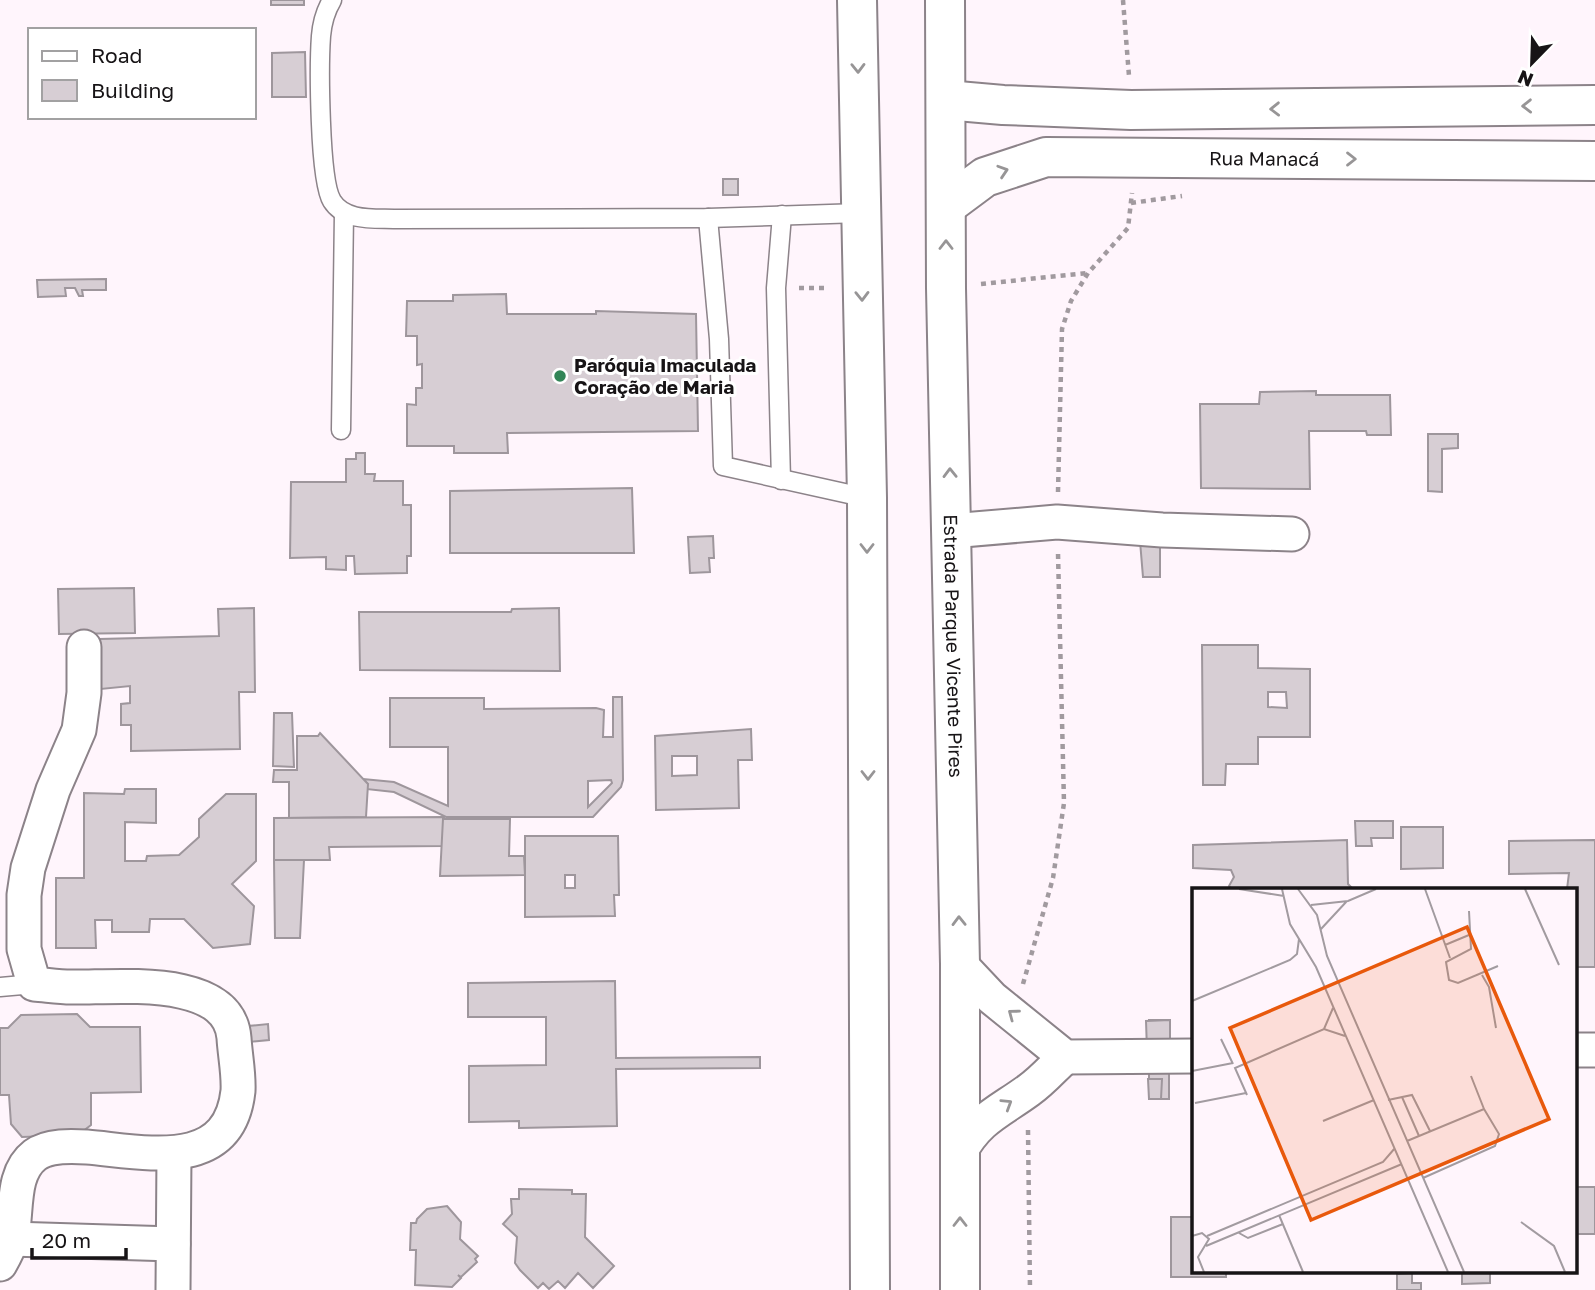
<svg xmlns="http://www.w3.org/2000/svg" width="1595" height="1290" viewBox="0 0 1595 1290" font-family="'Golos Text',sans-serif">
  <rect width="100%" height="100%" fill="#fff5fc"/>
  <g fill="#d7ced4" stroke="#9e969c" stroke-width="2" fill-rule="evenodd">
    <rect x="271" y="0" width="33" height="5"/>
    <polygon points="305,52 306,97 272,97 272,53"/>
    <rect x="723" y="179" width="15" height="16"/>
    <polygon points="106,279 106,290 82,290 83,296 79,296 75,288 65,288 66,296 38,297 37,280"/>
    <polygon points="506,294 507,314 596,314 596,311 696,314 698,431 507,433 508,453 454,453 454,446 407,446 407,404 416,405 416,388 422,388 422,364 417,365 417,336 406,336 407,301 453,301 453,295"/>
    <polygon points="1316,391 1316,395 1390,395 1391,435 1367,435 1366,431 1309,431 1310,489 1201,488 1200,404 1259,404 1260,392"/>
    <polygon points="1428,434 1458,434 1458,448 1442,449 1442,492 1428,491"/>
    <polygon points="356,453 365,453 365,474 375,474 374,481 403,481 403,505 411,505 411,556 407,556 407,573 355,574 354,556 346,556 346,570 326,569 326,557 290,558 291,482 346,482 346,459 356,459"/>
    <polygon points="632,488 634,553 450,553 450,491"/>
    <polygon points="713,536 714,558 709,558 710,572 690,573 688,537"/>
    <polygon points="1140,541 1160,541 1160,577 1143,577"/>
    <polygon points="134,588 135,633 59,634 58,589"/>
    <polygon points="254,608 255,692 239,692 240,749 131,751 131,725 121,725 121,704 130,703 130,686 101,689 100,639 219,636 218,609"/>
    <polygon points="559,608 560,671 360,670 359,612 511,612 512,609"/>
    <path d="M1202,645H1258V668L1310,669V737H1258V764H1226L1225,785H1203ZM1268,692H1286L1287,708L1268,707Z"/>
    <path d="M613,697H622L623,780L621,787L593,817H446L394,792L366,789L368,784L363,779L394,782L448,806V747H390V698H484V709L596,708L604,710L603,737H613ZM611,780L612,783L588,807V781Z"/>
    <polygon points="274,713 292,713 294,767 273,766"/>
    <path d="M751,729L752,760H738L739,808L656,810L655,736ZM672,756H697V775L672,776Z"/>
    <polygon points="320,733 368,784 366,817 289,818 289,782 273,782 274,770 297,770 297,736 318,736"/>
    <polygon points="125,789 156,789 156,823 125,822 125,861 146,861 147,856 179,855 199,837 199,819 226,794 256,794 256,861 232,884 254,906 250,944 213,948 184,919 150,919 149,932 112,932 112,920 95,920 96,948 56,948 56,878 84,878 84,793 124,794"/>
    <polygon points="444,817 443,846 329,847 330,860 274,860 274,818"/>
    <polygon points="443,819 510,819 509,856 524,856 525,875 440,876"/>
    <polygon points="1355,821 1393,821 1393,838 1371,838 1372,846 1356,846"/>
    <polygon points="1401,827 1443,827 1443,868 1401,869"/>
    <path d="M525,836H618L619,895H614L615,916L525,917ZM565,875H575V888H565Z"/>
    <polygon points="1347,840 1348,884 1353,889 1232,889 1229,886 1234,877 1231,870 1193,868 1193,845"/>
    <polygon points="1595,840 1595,967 1576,967 1576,889 1567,889 1569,873 1509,874 1509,841"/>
    <polygon points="274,860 304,860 300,938 275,938"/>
    <polygon points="615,981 616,1058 760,1057 760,1068 616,1069 617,1126 519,1128 519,1121 469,1122 469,1066 546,1065 546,1017 468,1017 468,983"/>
    <polygon points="77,1014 90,1027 140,1027 141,1092 91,1093 91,1125 78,1135 22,1137 11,1124 9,1095 0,1095 0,1028 8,1028 21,1015"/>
    <rect x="1149" y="1020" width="20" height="79"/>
    <polygon points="1170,1020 1170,1051 1147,1051 1146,1021"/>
    <polygon points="268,1024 269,1040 249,1042 248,1026"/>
    <polygon points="1148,1079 1162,1079 1161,1099 1149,1099"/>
    <rect x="1576" y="1187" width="19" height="47"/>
    <polygon points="519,1189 572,1190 572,1194 586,1194 585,1237 614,1266 593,1288 578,1273 565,1288 558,1281 549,1289 543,1283 538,1288 520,1270 515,1263 517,1237 503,1224 512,1214 511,1199 519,1199"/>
    <polygon points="447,1206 461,1222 460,1239 478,1256 475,1259 477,1262 461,1277 458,1275 461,1278 452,1287 415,1285 416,1250 410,1250 411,1223 416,1223 417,1219 427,1209"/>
    <polygon points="1171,1217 1194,1217 1194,1271 1226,1271 1226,1277 1171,1277"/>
    <polygon points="1462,1271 1490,1271 1490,1283 1462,1284"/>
    <polygon points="1412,1273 1412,1283 1421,1283 1421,1290 1397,1290 1397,1274"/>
  </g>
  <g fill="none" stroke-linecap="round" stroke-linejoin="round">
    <g stroke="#8c8389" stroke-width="21">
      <g id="service">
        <path d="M332,0C326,10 322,24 321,36C319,64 319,180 332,201C345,222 375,218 396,219L708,218L860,213"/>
        <polyline points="708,218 719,339 723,466 867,498"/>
        <polyline points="341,430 344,213"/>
        <polyline points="781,480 776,288 782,215"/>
        <polyline points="0,987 34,984"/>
      </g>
    </g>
    <g stroke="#8c8389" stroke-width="37">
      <g id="minor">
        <polyline points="951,531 1057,522 1162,530 1292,534"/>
        <polyline points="960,964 992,998 1065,1057 1194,1056"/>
        <polyline points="1576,1050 1595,1050"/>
        <path d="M960,1152C979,1118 999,1112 1029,1090C1042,1081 1053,1068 1065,1057"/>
        <polyline points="11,1239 173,1244"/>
        <path d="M0,1264C4,1257 9,1248 11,1240C18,1214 10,1174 35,1155C48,1145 72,1146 87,1147C145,1152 229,1173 238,1091C239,1074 235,1055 234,1038C229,974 115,988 71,987C59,987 47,985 34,984L24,949V895L28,868L53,790L79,730L84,693V647"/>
        <polyline points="173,1290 174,1154"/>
      </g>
    </g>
    <g stroke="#8c8389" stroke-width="42">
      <g id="tertiary">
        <polyline points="946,100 1003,105 1131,110 1595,105"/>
        <path id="s1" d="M946,206L985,177L1046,157L1595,161"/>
      </g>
    </g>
    <g stroke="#8c8389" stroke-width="42">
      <g id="primary">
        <polyline points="857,0 867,498 870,1290"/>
        <path id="s2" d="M945,0L946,288L960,964V1290"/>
      </g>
    </g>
    <g stroke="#a19a9f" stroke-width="4.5" stroke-dasharray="5 5" stroke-linecap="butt">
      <polyline points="1123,0 1129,76"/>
      <polyline points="1131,203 1182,196"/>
      <polyline points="981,284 1087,273"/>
      <polyline points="799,288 829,288"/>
      <polyline points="1058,492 1062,329 1071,301 1088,273 1128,228 1132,193"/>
      <polyline points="1023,984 1053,878 1064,803 1058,553"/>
      <polyline points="1028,1130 1030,1290"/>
    </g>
    <use href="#service" stroke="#fff" stroke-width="18"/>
    <use href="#minor" stroke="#fff" stroke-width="33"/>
    <use href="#tertiary" stroke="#fff" stroke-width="38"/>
    <use href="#primary" stroke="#fff" stroke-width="38"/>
  </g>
  <defs><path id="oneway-chevron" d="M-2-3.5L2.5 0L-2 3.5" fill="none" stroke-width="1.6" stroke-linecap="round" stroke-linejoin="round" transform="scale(1.75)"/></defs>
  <g stroke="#979596">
    <use href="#oneway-chevron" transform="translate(858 68) rotate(89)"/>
    <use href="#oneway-chevron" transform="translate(1527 106) rotate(179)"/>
    <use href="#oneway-chevron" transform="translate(1275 109) rotate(179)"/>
    <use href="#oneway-chevron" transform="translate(1351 159)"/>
    <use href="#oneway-chevron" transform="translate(1003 171) rotate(-18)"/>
    <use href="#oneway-chevron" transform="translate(946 245) rotate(-90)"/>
    <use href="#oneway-chevron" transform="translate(862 296) rotate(89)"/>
    <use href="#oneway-chevron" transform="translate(950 473) rotate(-91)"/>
    <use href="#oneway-chevron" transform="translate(867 548) rotate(90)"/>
    <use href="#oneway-chevron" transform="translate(868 775) rotate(90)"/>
    <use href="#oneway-chevron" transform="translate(959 921) rotate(-91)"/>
    <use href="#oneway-chevron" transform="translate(1013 1014) rotate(-143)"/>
    <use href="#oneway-chevron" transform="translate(1007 1104) rotate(-32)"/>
    <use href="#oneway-chevron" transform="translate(960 1222) rotate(-90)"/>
  </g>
  <circle fill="#328557" stroke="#fff" stroke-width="2.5" cx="560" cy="376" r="7"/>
  <g text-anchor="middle" stroke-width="6" stroke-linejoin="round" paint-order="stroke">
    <g font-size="19" fill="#171416" stroke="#fff">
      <text dy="7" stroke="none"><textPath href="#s1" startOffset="331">Rua Manacá</textPath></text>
      <text dy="7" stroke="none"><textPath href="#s2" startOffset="646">Estrada Parque Vicente Pires</textPath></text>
    </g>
    <g font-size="19" font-weight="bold" fill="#171416" stroke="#fff" text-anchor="start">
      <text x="574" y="372">Paróquia Imaculada<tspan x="574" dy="22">Coração de Maria</tspan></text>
    </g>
  </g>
  <g transform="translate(1192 888)">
    <rect width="385" height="385" fill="#fff5fc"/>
    <path fill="none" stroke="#a29ba0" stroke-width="2" d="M47,1L92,8M90,1L98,36L124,79L256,384M106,1L125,27L135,68L272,384M233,1L258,70M333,1L367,77M119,17L156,13L184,1M277,23L279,61L254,74L257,92L266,95L306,78M129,41L155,13M253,57L277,47M290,87L297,99L304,140M0,113L98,72L105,66L107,51M132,141L141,120M29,151L41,176M0,183L41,175M279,188L292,221M55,207L43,180L132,141L153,148M210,209L227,248M196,212L220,207L238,243M3,215L54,205M131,233L182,212M215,253L292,221L307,246L303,258L231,290M87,327L111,384M329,334L362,358L373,384M47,345L56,350L91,336M0,348L10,345L17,351L6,369L12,384M15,348L191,274L203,260M14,358L210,276"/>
    <path fill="#e8590c" fill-opacity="0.15" stroke="#e8590c" stroke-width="3.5" d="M275,39L357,231L119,332L38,140Z"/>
    <rect width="385" height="385" fill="none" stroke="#171416" stroke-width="3.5"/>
  </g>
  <rect x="28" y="28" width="228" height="91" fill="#ffffff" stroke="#a2a1a2" stroke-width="2"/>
  <rect x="42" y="51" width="35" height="10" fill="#ffffff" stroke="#a2a1a2" stroke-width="2"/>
  <text x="91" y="63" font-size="21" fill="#171416">Road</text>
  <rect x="42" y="80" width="35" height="21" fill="#d7ced4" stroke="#a2a1a2" stroke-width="2"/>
  <text x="91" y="98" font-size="21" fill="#171416">Building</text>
  <g transform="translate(1532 63) rotate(203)" stroke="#ffffff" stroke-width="5" paint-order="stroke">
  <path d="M0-5L12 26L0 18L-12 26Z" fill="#171416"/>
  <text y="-10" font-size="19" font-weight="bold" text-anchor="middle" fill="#171416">N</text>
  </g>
  <path d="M32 1248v10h94v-10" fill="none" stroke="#171416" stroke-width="3.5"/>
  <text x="42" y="1248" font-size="21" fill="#171416" stroke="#ffffff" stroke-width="5" paint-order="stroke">20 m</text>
</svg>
